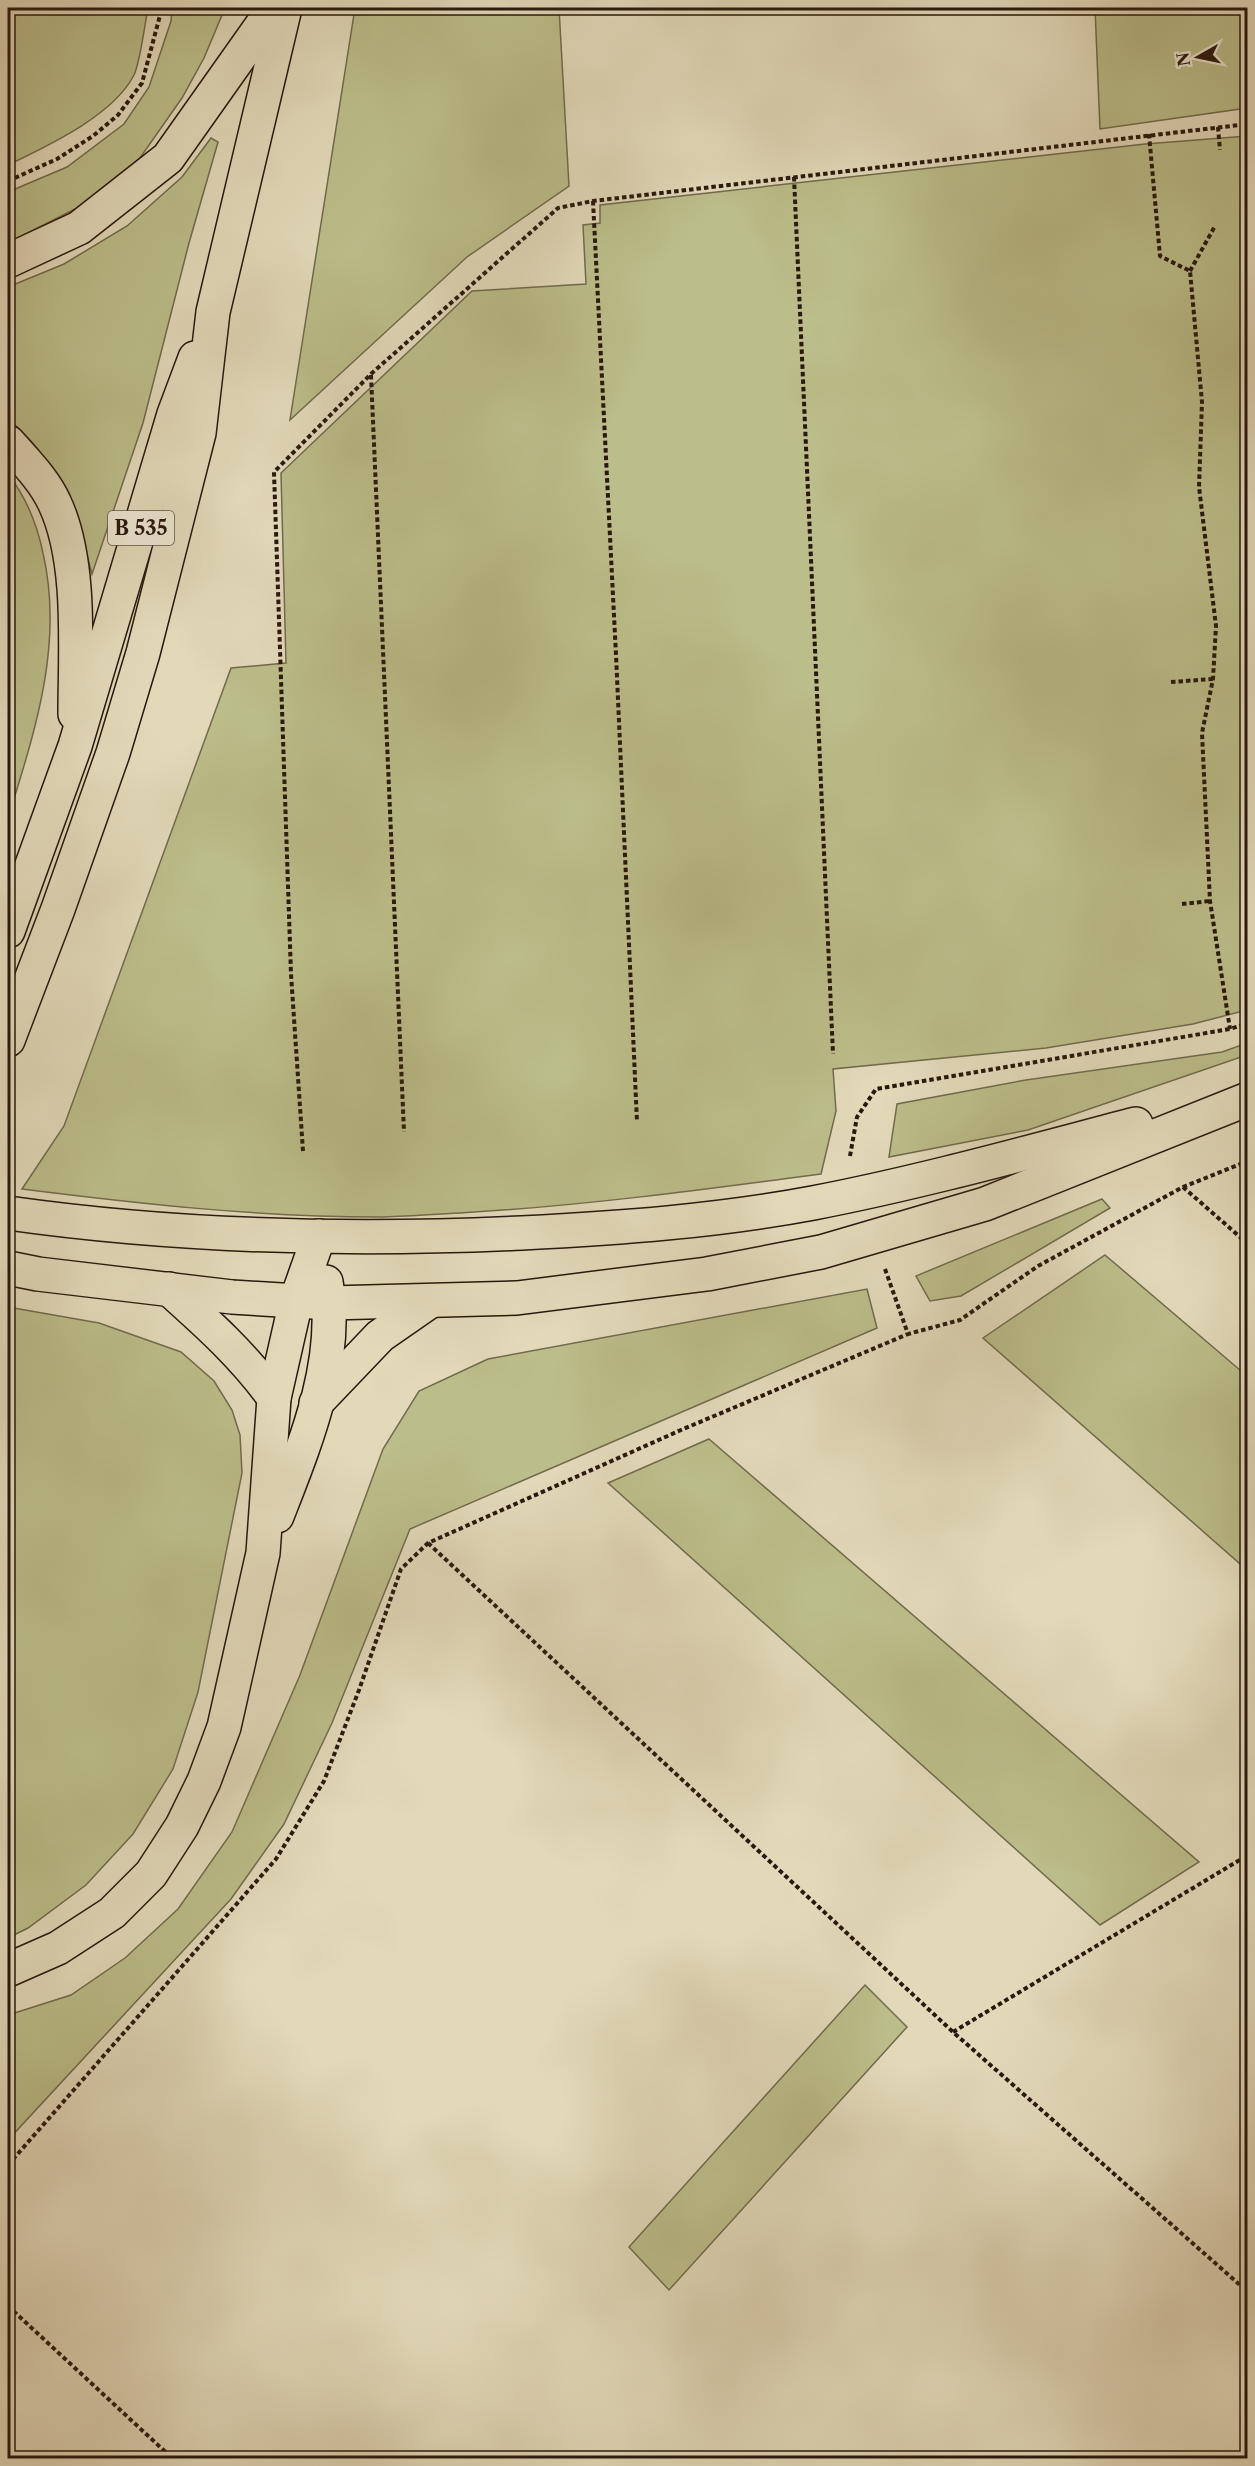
<svg xmlns="http://www.w3.org/2000/svg" width="1255" height="2466" viewBox="0 0 1255 2466" font-family="'Libre Caslon Text',serif">
  <rect width="100%" height="100%" fill="#e2d9b9"/>
  <filter id="stains"><feTurbulence type="fractalNoise" baseFrequency=".00333" numOctaves="4"/><feColorMatrix values="0 0 0 0 .2 0 0 0 0 .09 0 0 0 0 .02 0 0 0 .5 -.17"/></filter>
  <radialGradient id="worn" r=".72"><stop offset=".6" stop-color="#630" stop-opacity="0"/><stop offset="1" stop-color="#630" stop-opacity=".3"/></radialGradient>
  <g fill="#bbbd8a" stroke="#726a4c" stroke-width="1.5">
    <path d="M8,8H148C145,23 140,63 134,75C113,116 47,146 8,165Z"/>
    <polygon points="172,8 225,8 204,58 182,98 140,158 83,205 8,243 8,192 67,167 124,124 149,87 171,21"/>
    <polygon points="355,8 559,8 569,186 467,257 290,420"/>
    <polygon points="1095,8 1247,8 1247,108 1100,129"/>
    <path d="M1247,136V1010L1193,1024L1046,1048L833,1069L836,1111L821,1174C701,1190 581,1206 460,1213C433,1214 406,1217 379,1217C259,1217 141,1204 22,1189L64,1126L231,668L286,663L281,473L472,291L586,284L583,225L600,223V205L1145,144Z"/>
    <path d="M211,138L218,142L189,243L143,423L92,574C77,515 57,458 8,419V287L64,264L127,226L182,177Z"/>
    <path d="M8,474C26,497 37,524 43,553C64,644 35,731 8,818Z"/>
    <polygon points="1247,1043 1247,1055 1028,1130 889,1157 897,1104 1026,1080 1222,1052"/>
    <polygon points="1102,1199 1110,1208 961,1296 930,1301 916,1276"/>
    <polygon points="1105,1255 1247,1376 1247,1570 983,1338"/>
    <polygon points="867,1289 877,1328 410,1529 332,1723 284,1824 231,1899 8,2140 8,2015 71,1995 125,1958 178,1909 232,1832 300,1675 383,1449 419,1391 488,1359"/>
    <polygon points="8,1307 99,1323 181,1352 214,1381 232,1410 240,1435 242,1473 198,1692 173,1769 133,1834 86,1885 28,1928 8,1938"/>
    <polygon points="709,1439 1199,1862 1100,1925 608,1483"/>
    <polygon points="865,1985 907,2027 669,2290 629,2247"/>
  </g>
  <g fill="none" stroke-linecap="round" stroke-linejoin="round">
    <g stroke="#28180d" stroke-width="36">
      <g id="major">
        <polyline points="8,261 79,228 168,158 274,8"/>
        <path d="M8,442C25,461 45,481 55,504C82,562 75,650 75,714"/>
        <polyline points="8,931 75,746 174,414 195,358"/>
        <polyline points="8,1040 58,909 113,753 143,653 199,433 213,312 285,8"/>
        <path d="M8,1213C178,1237 351,1241 522,1233C620,1228 717,1221 813,1203C922,1182 1029,1152 1136,1124"/>
        <polyline points="8,1268 38,1274 232,1297 330,1303 517,1298 707,1274 821,1252 985,1204 1248,1099"/>
        <path d="M169,1289C207,1323 244,1356 274,1398"/>
        <polyline points="316,1403 380,1336 429,1302"/>
        <path d="M277,1516C305,1444 340,1361 326,1282"/>
        <polyline points="8,1970 58,1948 112,1913 151,1874 182,1826 204,1781 224,1727 263,1553 274,1398 296,1301 319,1236"/>
      </g>
    </g>
    <g stroke="#28180d" stroke-width="4" stroke-dasharray="4.5 3" stroke-linecap="butt">
      <polyline points="1218,127 1220,150"/>
      <polyline points="1149,134 1160,256 1190,271 1202,402 1199,487 1216,626 1213,679 1202,733 1210,901 1230,1029"/>
      <polyline points="794,177 833,1054"/>
      <polyline points="8,181 57,159 93,136 118,115 142,83 162,8"/>
      <polyline points="593,201 616,655 637,1122"/>
      <polyline points="1190,271 1215,226"/>
      <polyline points="371,375 404,1132"/>
      <polyline points="1171,682 1213,679"/>
      <polyline points="1182,904 1210,901"/>
      <polyline points="303,1151 291,974 274,472 371,374 558,208 593,201 1248,124"/>
      <polyline points="850,1156 857,1117 876,1089 1230,1029 1248,1023"/>
      <polyline points="1183,1187 1248,1244"/>
      <polyline points="885,1269 908,1334 960,1320 1038,1266 1183,1187 1248,1161"/>
      <polyline points="428,1543 953,2032 1248,2292"/>
      <polyline points="953,2032 1248,1855"/>
      <polyline points="8,2165 276,1859 324,1781 359,1690 401,1569 428,1543 681,1430 908,1334"/>
      <polyline points="8,2306 172,2458"/>
    </g>
    <use href="#major" stroke="#e2d9b9" stroke-width="33"/>
  </g>
  <g text-anchor="middle" stroke-width="4.5" stroke-linejoin="round" paint-order="stroke">
    <rect fill="#ece6d2" stroke="#635648" stroke-width="1.5" x="108" y="511" width="66" height="34" rx="4.5"/>
    <g font-size="20" font-weight="bold" fill="#28180d">
      <text x="141" y="535">B 535</text>
    </g>
  </g>
  <rect width="1255" height="2466" fill="none" stroke="#e2d9b9" stroke-width="30"/>
  <rect x="9" y="9" width="1237" height="2448" fill="none" stroke="#28180d" stroke-width="3"/>
  <rect x="15" y="15" width="1225" height="2436" fill="none" stroke="#28180d" stroke-width="1.5"/>
  <g transform="translate(1198 57) rotate(261)" stroke="#ece6d2" stroke-width="4.5" paint-order="stroke">
  <path d="M0-4.5L10 22L0 15L-10 22Z" fill="#28180d"/>
  <text y="-9" font-size="16" font-weight="bold" text-anchor="middle" fill="#28180d">N</text>
  </g>
  <rect width="100%" height="100%" filter="url(#stains)"/>
  <rect width="100%" height="100%" fill="url(#worn)"/>
</svg>
